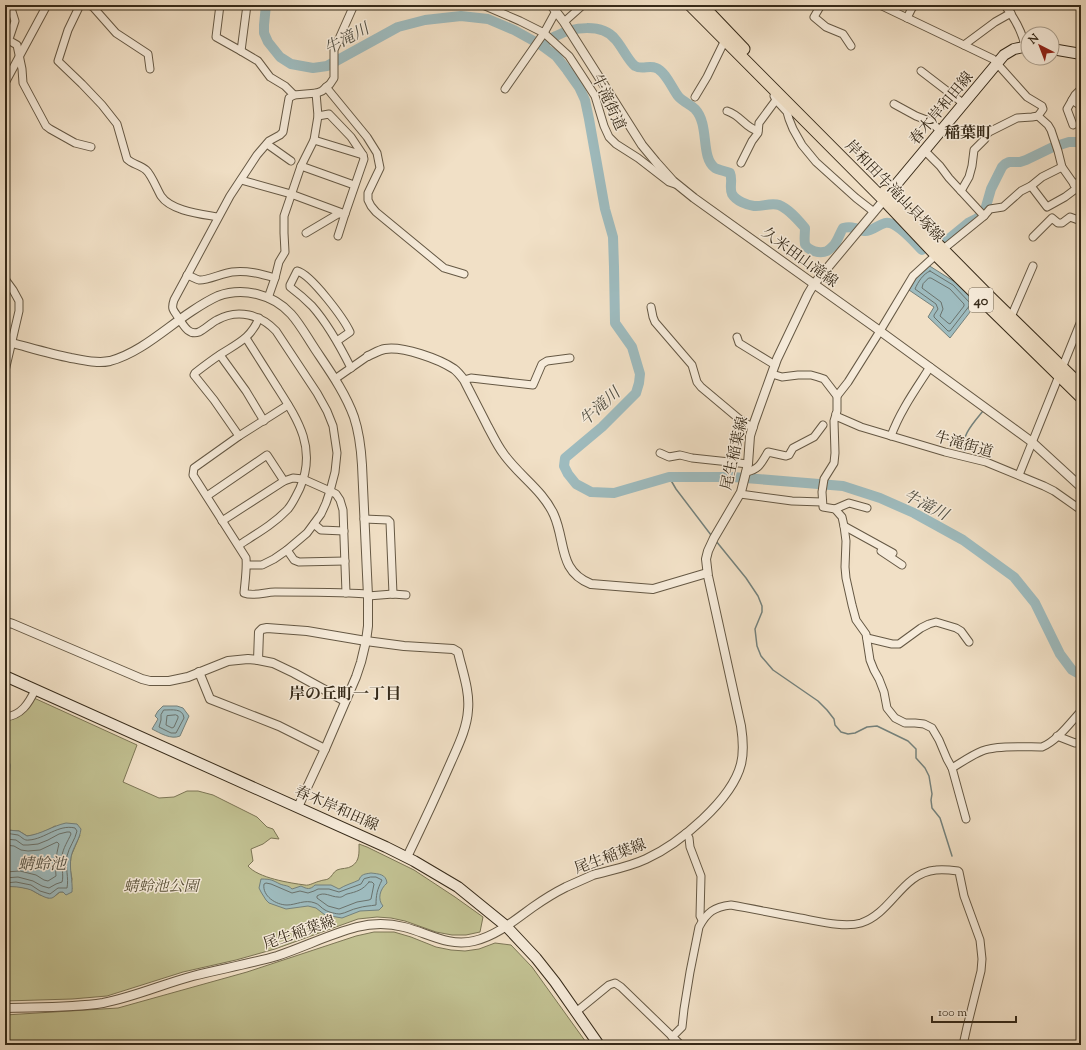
<svg xmlns="http://www.w3.org/2000/svg" width="1086" height="1050" viewBox="0 0 1086 1050" font-family="'Sorts Mill Goudy','Noto Serif JP',serif">
  <rect width="100%" height="100%" fill="#f1e0c6"/>
  <filter id="stains"><feTurbulence type="fractalNoise" baseFrequency=".005" numOctaves="4"/><feColorMatrix values="0 0 0 0 .2 0 0 0 0 .09 0 0 0 0 .02 0 0 0 .5 -.17"/></filter>
  <radialGradient id="worn" r=".72"><stop offset=".6" stop-color="#630" stop-opacity="0"/><stop offset="1" stop-color="#630" stop-opacity=".3"/></radialGradient>
  <g fill="#c1c091" stroke="#7c7555">
    <path d="M34,698L137,745L123,782L159,798L174,797L187,791H198L213,795L257,817L267,827L273,829L279,839L271,838L263,844L251,849L253,861L248,866C258,878 290,883 305,885C309,886 315,882 320,881C322,880 326,880 328,879C332,877 333,872 337,870C341,868 348,869 352,866C360,861 359,852 359,844L367,847L414,870L455,897L483,917L480,932L466,935H452L436,932L405,921L391,918L377,917L358,919L275,949L236,960L183,972L107,996L72,999L5,1001V887L16,886L30,889L40,895H43L48,898L55,896L60,892H63L72,889L71,885L72,879L70,868L71,856L80,835L55,826C46,831 38,835 27,836L19,831L7,830L5,828C5,818 4,807 5,797C7,783 14,764 5,752V720Z"/>
    <polygon points="374,932 394,932 411,937 436,947 451,950 465,951 479,949 495,943 511,945 532,967 588,1045 5,1045 5,1015 118,1008 247,972 356,936"/>
  </g>
  <g fill="#9ebbbe" stroke="#74817c">
    <polygon points="928,265 955,282 977,303 950,338 928,317 934,307 909,290 918,275"/>
    <path d="M163,706H177L183,708L189,716L180,736C171,740 160,733 152,729L158,719L155,716L158,711Z"/>
    <polygon points="5,752 8,756 10,765 9,787 5,797"/>
    <path d="M66,823L77,824L81,829C80,839 73,847 71,857C69,869 73,881 72,892L66,895L63,892H60C57,893 55,897 52,898C45,900 34,890 28,889C20,887 13,886 5,887V828L7,830L19,831L27,836C42,834 52,826 66,823Z"/>
    <path d="M371,873C379,874 386,874 387,883C380,889 377,899 383,906L379,910L360,911L342,918L325,915L316,908L308,906L286,909L269,903L266,900L261,892L259,888L261,879C271,879 272,880 280,884C285,886 288,885 292,889L301,886C307,889 310,890 315,885H331L339,889C345,885 353,883 359,880C361,874 365,874 371,873Z"/>
  </g>
  <g fill="none" stroke-linecap="round" stroke-linejoin="round">
    <g stroke="#6a726c" stroke-width="1">
      <path d="M930,271L953,285L970,303V305L950,331H948L934,317V315L938,309L936,304L915,289C918,282 923,274 930,271Z"/>
      <polygon points="929,278 931,278 950,289 964,304 964,306 950,324 948,323 940,316 943,309 941,302 922,288 923,284"/>
      <path d="M164,710C172,710 183,708 184,718L176,733H171L159,727L161,720V715Z"/>
      <polygon points="176,715 178,716 178,718 174,727 172,728 166,725 167,716"/>
      <path d="M5,833C9,834 14,834 18,835C22,837 24,841 29,840C45,839 58,824 75,828L77,831C75,840 69,847 67,856C65,867 69,878 67,888H58L50,894L40,891L31,885L16,882L5,883"/>
      <path d="M5,839L16,840L23,845H28L38,844L48,840L59,834L67,832H70L71,834C68,841 63,848 62,856C61,864 64,877 62,882L56,884L49,888L42,886L33,881L18,877L5,878"/>
      <path d="M5,845L14,846L21,850L28,851L40,850L57,842L59,844C56,855 55,865 56,876L48,881L44,880L36,875L20,871L5,872"/>
      <path d="M371,877H376L382,880C377,890 376,895 376,905C370,906 364,906 358,908C352,909 346,913 340,914C336,914 328,912 325,910C321,908 319,904 315,903C305,899 296,905 287,905C276,905 262,896 264,884L266,883L271,884L292,893L300,891L308,893L314,891L318,889H329L339,892L361,884L364,879Z"/>
      <path d="M369,882H372L374,884L371,899L369,900L357,902L339,909L328,906L317,898V896C324,891 331,897 338,897C342,898 344,895 347,894C356,892 363,890 369,882Z"/>
    </g>
    <g stroke="#74817c" stroke-width="1.5">
      <path d="M964,453C959,438 974,422 983,411"/>
      <polyline points="669,477 676,489 711,535"/>
      <polyline points="716,541 746,578 758,596 762,606 762,612 755,629 757,646 761,656 773,670 818,701 827,710 834,719 835,725 841,732 848,734 855,733 867,727 877,726 908,741 916,749 916,758 925,768 929,776 932,794 931,800 932,808 940,818 952,856"/>
    </g>
    <g stroke="#9ebbbe" stroke-width="10">
      <polyline points="266,5 264,25 264,33 268,42 280,57 291,64 313,68 327,66 398,27 425,20 461,16 488,19 514,30 541,45 556,56 567,70 579,87 585,100 589,119 605,209 613,237 614,267 615,323 632,347 640,374 639,383 636,393 602,427 565,458 564,466 568,474 576,484 591,492 614,493 669,477 733,477 843,486 880,498 914,513 963,540 1014,577 1035,603 1060,654 1072,670 1081,675"/>
      <path d="M543,44C547,41 551,38 556,36C572,27 602,23 615,39C621,45 629,62 635,66C642,70 649,65 656,68C665,71 672,88 678,96C683,102 690,104 695,109C710,125 700,157 715,168C719,170 725,171 730,173C733,180 729,188 732,194C736,201 747,205 754,206C762,207 771,202 779,205C789,209 798,220 805,228C805,233 804,240 805,244C808,251 820,254 827,251C829,250 832,247 834,245C838,240 840,233 843,228C847,227 851,227 855,228C858,229 861,231 864,231C872,232 877,225 885,223C896,220 914,242 922,250"/>
      <polyline points="946,241 968,223 976,219 982,215 985,210 991,189 1002,167 1005,164 1009,162 1020,162 1026,160 1053,147 1069,142 1081,142"/>
    </g>
    <g stroke="#655844" stroke-width="9">
      <g id="minor">
        <polyline points="10,5 15,21 9,39 10,41 17,45 22,69 23,83 46,126 50,129 75,143 91,147"/>
        <path d="M80,5L68,30L58,61L82,84L102,105L117,124L127,159C132,164 140,165 146,170C151,174 157,189 161,196C171,211 201,214 218,217"/>
        <polyline points="89,5 93,7 116,33 148,54 150,69"/>
        <polyline points="220,5 216,37 241,51 247,5"/>
        <polyline points="483,5 520,21 544,33 556,11"/>
        <polyline points="821,5 814,17 826,27 843,34 851,46"/>
        <polyline points="880,5 993,59 1027,97 1042,106 1043,109 1038,116 1048,125 1051,130 1058,151 1062,167 1081,194"/>
        <path d="M1008,5L1006,7C1015,19 1022,31 1025,46"/>
        <polyline points="907,18 912,8 915,5"/>
        <polyline points="564,22 583,5"/>
        <polyline points="964,45 995,22 1011,13"/>
        <polyline points="241,51 258,61 270,77 285,86 294,95"/>
        <polyline points="921,71 964,104"/>
        <polyline points="5,83 47,5"/>
        <polyline points="326,87 367,137 377,153 380,168 368,193 368,200 371,206 376,212 444,268 464,274"/>
        <polyline points="505,89 544,33 569,56 586,82 595,96 604,126 609,137 616,144 638,158 669,182 675,184"/>
        <polyline points="695,97 707,77 725,40"/>
        <polyline points="776,100 787,112 789,119 793,129 802,145 816,162 856,198 874,212"/>
        <polyline points="1072,100 1081,106"/>
        <polyline points="894,104 916,116 929,121 941,131"/>
        <path d="M727,111C742,116 744,127 758,131"/>
        <polyline points="1073,125 1067,109 1075,95 1081,89"/>
        <polyline points="314,140 363,155"/>
        <polyline points="267,144 291,161"/>
        <polyline points="925,151 940,166 949,178 984,216"/>
        <polyline points="741,163 752,141 758,133 759,123 776,100 774,96"/>
        <polyline points="301,166 354,185"/>
        <polyline points="241,180 291,194 345,214 338,236"/>
        <polyline points="1074,185 1081,180"/>
        <polyline points="1031,186 1047,207 1065,197 1077,188"/>
        <polyline points="961,191 969,177 972,166 974,150 985,139 985,136 989,132 1017,118 1032,117 1038,116"/>
        <polyline points="306,233 338,214 345,214 364,159 363,155 351,137 329,114 318,116"/>
        <polyline points="1033,237 1052,218 1058,223 1062,223 1070,217 1081,221"/>
        <path d="M187,275C191,276 195,279 199,280C206,281 223,273 232,272C247,270 261,274 275,278L268,298"/>
        <polyline points="275,278 279,262 285,252 284,233 284,216 301,166 314,140 318,116 316,93"/>
        <polyline points="5,279 13,290 19,301 19,311 5,371"/>
        <polyline points="651,307 653,317 655,322 692,365 697,382 701,387 738,418 753,428"/>
        <polyline points="1011,317 1033,266"/>
        <polyline points="737,337 739,343 775,365"/>
        <path d="M337,341L350,332C344,319 311,274 297,271L290,285V287C298,293 305,299 312,306C328,324 340,346 351,368"/>
        <polyline points="220,355 246,391 264,421"/>
        <polyline points="772,374 782,377 798,375 811,375 818,377 824,379 837,396 837,411 834,421 835,453 834,463 824,479 822,492 823,507 835,509 842,517 844,526 846,541 845,567 846,578 852,605 856,620 866,634 870,660 874,670 879,679 884,692 887,708 895,718 905,723 915,723 924,724 932,728 939,740 947,759 952,768 966,819"/>
        <polyline points="335,379 368,356"/>
        <polyline points="464,380 471,378 533,385 542,364 547,361 570,358"/>
        <polyline points="837,396 848,382 880,331 913,276 936,255 984,216 990,209 1003,207 1021,191 1031,186 1042,177 1062,167"/>
        <path d="M288,405L239,436L194,468L193,475L246,558C247,569 245,581 244,593C254,597 265,592 275,592C306,592 337,592 367,594"/>
        <polyline points="836,414 838,417 861,427 945,452 986,462 1044,486 1054,491 1081,510"/>
        <path d="M239,436L214,400L194,375L195,373C204,366 212,360 221,354C238,343 251,338 259,318"/>
        <path d="M891,436C900,411 916,389 930,367"/>
        <polyline points="660,453 669,457 680,455 692,458 748,464"/>
        <path d="M746,472C760,469 761,463 768,452L786,456L789,455L793,448L814,437L823,425"/>
        <polyline points="1019,475 1081,321"/>
        <polyline points="740,494 792,501 822,502"/>
        <polyline points="207,496 267,455 284,481"/>
        <polyline points="835,509 849,503 867,508"/>
        <polyline points="364,519 388,520 390,522 393,594"/>
        <polyline points="222,521 284,481 293,478 303,479 330,491 336,494 340,500 343,510 346,593"/>
        <polyline points="314,524 321,530 344,531"/>
        <polyline points="844,526 893,553"/>
        <path d="M239,545C256,534 274,524 288,509C293,503 296,496 300,488C317,448 298,420 277,387C267,371 256,354 246,338"/>
        <polyline points="287,550 294,560 299,562 345,561"/>
        <polyline points="881,551 902,565"/>
        <path d="M247,565H262L274,559L287,550L307,533L321,514L326,503L330,491L335,472L337,453L333,426L327,411L317,393L276,331C261,315 238,308 217,320C211,323 205,329 199,332C188,336 183,324 178,317C177,315 174,312 173,309C172,306 173,303 174,300L230,196L257,155L269,141L280,135L283,132L289,98L294,95L317,93L322,91L330,84L334,78V50L354,5"/>
        <polyline points="368,596 393,594 406,595"/>
        <polyline points="867,638 892,644 899,644 921,628 929,624 936,622 956,628 961,631 969,642"/>
        <path d="M5,717C21,716 29,703 35,690"/>
        <polyline points="1057,736 1075,743 1081,742"/>
        <path d="M952,768C962,762 972,755 982,751C997,745 1025,747 1042,747C1057,741 1070,723 1081,711"/>
        <polyline points="686,833 689,838 690,847 701,876 700,916 702,920"/>
        <polyline points="576,1012 609,985 615,983 621,987 681,1045"/>
        <path d="M672,1037L682,1027L684,1009L690,972L699,927C707,912 714,907 731,905C754,909 777,914 800,918C818,921 844,928 861,923C892,913 902,873 936,870C943,869 951,870 958,871L959,872L964,896L980,940L982,959L981,971L967,1027L963,1045"/>
      </g>
    </g>
    <g stroke="#655844" stroke-width="10">
      <g id="tertiary">
        <polyline points="551,5 564,22 642,145 656,162 673,181 694,198 814,284 880,331 1032,442 1081,487"/>
        <path d="M12,343C31,348 51,354 71,358C84,360 96,364 110,361C140,353 166,328 192,311C201,305 209,300 218,296C243,287 273,294 291,314C300,324 307,337 315,349C329,370 345,392 354,417C359,432 361,448 362,465L368,596V626L366,641L361,662L356,677L325,749L298,807"/>
        <path d="M368,356C373,354 379,350 385,349C403,346 439,359 454,369C458,372 461,376 464,380C472,396 480,411 488,427C493,436 497,445 503,453C518,475 543,490 554,515C566,542 558,571 591,584L653,589L707,573"/>
        <polyline points="5,626 10,623 13,624 142,679 150,681 169,681 188,677 228,661 248,659 258,660 273,663 294,673 345,701"/>
        <path d="M258,660L259,632L262,629L267,628L307,631L366,641L404,646L453,649L458,652C462,670 470,691 468,710C467,728 458,746 451,762C437,794 422,826 407,857"/>
        <polyline points="199,672 210,699 279,726 325,749"/>
        <path d="M5,1008C38,1007 71,1008 103,1003C134,997 163,984 193,976C221,969 249,964 277,956C304,947 330,934 357,927C373,923 388,923 404,927C428,933 448,947 474,941C496,936 515,920 533,907C543,900 554,893 566,887C575,883 584,879 593,875C611,870 629,867 646,859C679,844 732,800 741,764C744,752 743,739 741,726L708,576L706,559L708,551L714,538L741,492L748,464L750,436L754,423L777,359L808,294L814,284L884,200"/>
      </g>
    </g>
    <g stroke="#362a19" stroke-width="12">
      <g id="secondary">
        <polyline points="1052,49 1081,54"/>
        <polyline points="884,199 1004,55 1014,49 1028,46"/>
        <polyline points="5,676 386,847 414,861 458,887 506,926 536,958 555,982 599,1045"/>
      </g>
    </g>
    <g stroke="#362a19" stroke-width="13">
      <g id="primary">
        <polyline points="690,5 884,200 936,255 1081,397"/>
        <polyline points="702,5 744,49"/>
        <polyline points="885,191 989,296 1081,386"/>
      </g>
    </g>
    <use href="#minor" stroke="#f6ebda" stroke-width="7"/>
    <use href="#tertiary" stroke="#f6ebda" stroke-width="8"/>
    <use href="#secondary" stroke="#f6ebda" stroke-width="10"/>
    <use href="#primary" stroke="#f1e0c6" stroke-width="11"/>
  </g>
  <g text-anchor="middle" stroke-width="3" stroke-linejoin="round" paint-order="stroke">
    <rect fill="#f6ebda" stroke="#706453" stroke-width="1" x="969" y="288" width="24" height="24" rx="3"/>
    <g font-size="14" font-weight="bold" fill="#362a19">
      <text x="981" y="305">40</text>
    </g>
    <g font-size="15" fill="#362a19" stroke="#f6ebda">
      <text transform="translate(609 102) rotate(65)" y="5">牛滝街道</text>
      <text transform="translate(941 108) rotate(-50)" y="5">春木岸和田線</text>
      <text transform="translate(895 191) rotate(46)" y="5">岸和田牛滝山貝塚線</text>
      <text transform="translate(800 257) rotate(36)" y="5">久米田山滝線</text>
      <text transform="translate(964 444) rotate(16)" y="5">牛滝街道</text>
      <text transform="translate(734 453) rotate(-77)" y="5">尾生稲葉線</text>
      <text transform="translate(337 808) rotate(24)" y="5">春木岸和田線</text>
      <text transform="translate(610 856) rotate(-20)" y="5">尾生稲葉線</text>
      <text transform="translate(299 932) rotate(-19)" y="5">尾生稲葉線</text>
    </g>
    <g font-size="15" font-style="italic" fill="#595037" stroke="#f6ebda">
      <text x="161" y="891">蜻蛉池公園</text>
    </g>
    <g font-size="16" font-style="italic" fill="#504e42" stroke="#f6ebda">
      <text transform="translate(346 38) rotate(-28)" y="6">牛滝川</text>
      <text transform="translate(599 406) rotate(-42)" y="6">牛滝川</text>
      <text transform="translate(926 504) rotate(27)" y="6">牛滝川</text>
      <text x="42" y="869">蜻蛉池</text>
    </g>
    <g font-size="16" font-weight="bold" fill="#362a19" stroke="#f6ebda">
      <text x="968" y="138">稲葉町</text>
      <text x="345" y="699">岸の丘町一丁目</text>
    </g>
  </g>
  <rect width="1086" height="1050" fill="none" stroke="#f1e0c6" stroke-width="20"/>
  <rect x="6" y="6" width="1074" height="1038" fill="none" stroke="#362a19" stroke-width="2"/>
  <rect x="10" y="10" width="1066" height="1030" fill="none" stroke="#362a19"/>
  <g transform="translate(1040 46) rotate(318)"><circle r="19" fill="#f6ebda" stroke="#a99e8d"/>
  <path d="M0-3L7 15L0 10L-7 15Z" fill="#8f2418"/>
  <text y="-6" font-size="11" font-weight="bold" text-anchor="middle" fill="#362a19">N</text>
  </g>
  <path d="M932 1016v6h84v-6" fill="none" stroke="#362a19" stroke-width="2"/>
  <text x="938" y="1016" font-size="12" fill="#362a19" stroke="#f6ebda" stroke-width="3" paint-order="stroke">100 m</text>
  <rect width="100%" height="100%" filter="url(#stains)"/>
  <rect width="100%" height="100%" fill="url(#worn)"/>
</svg>
